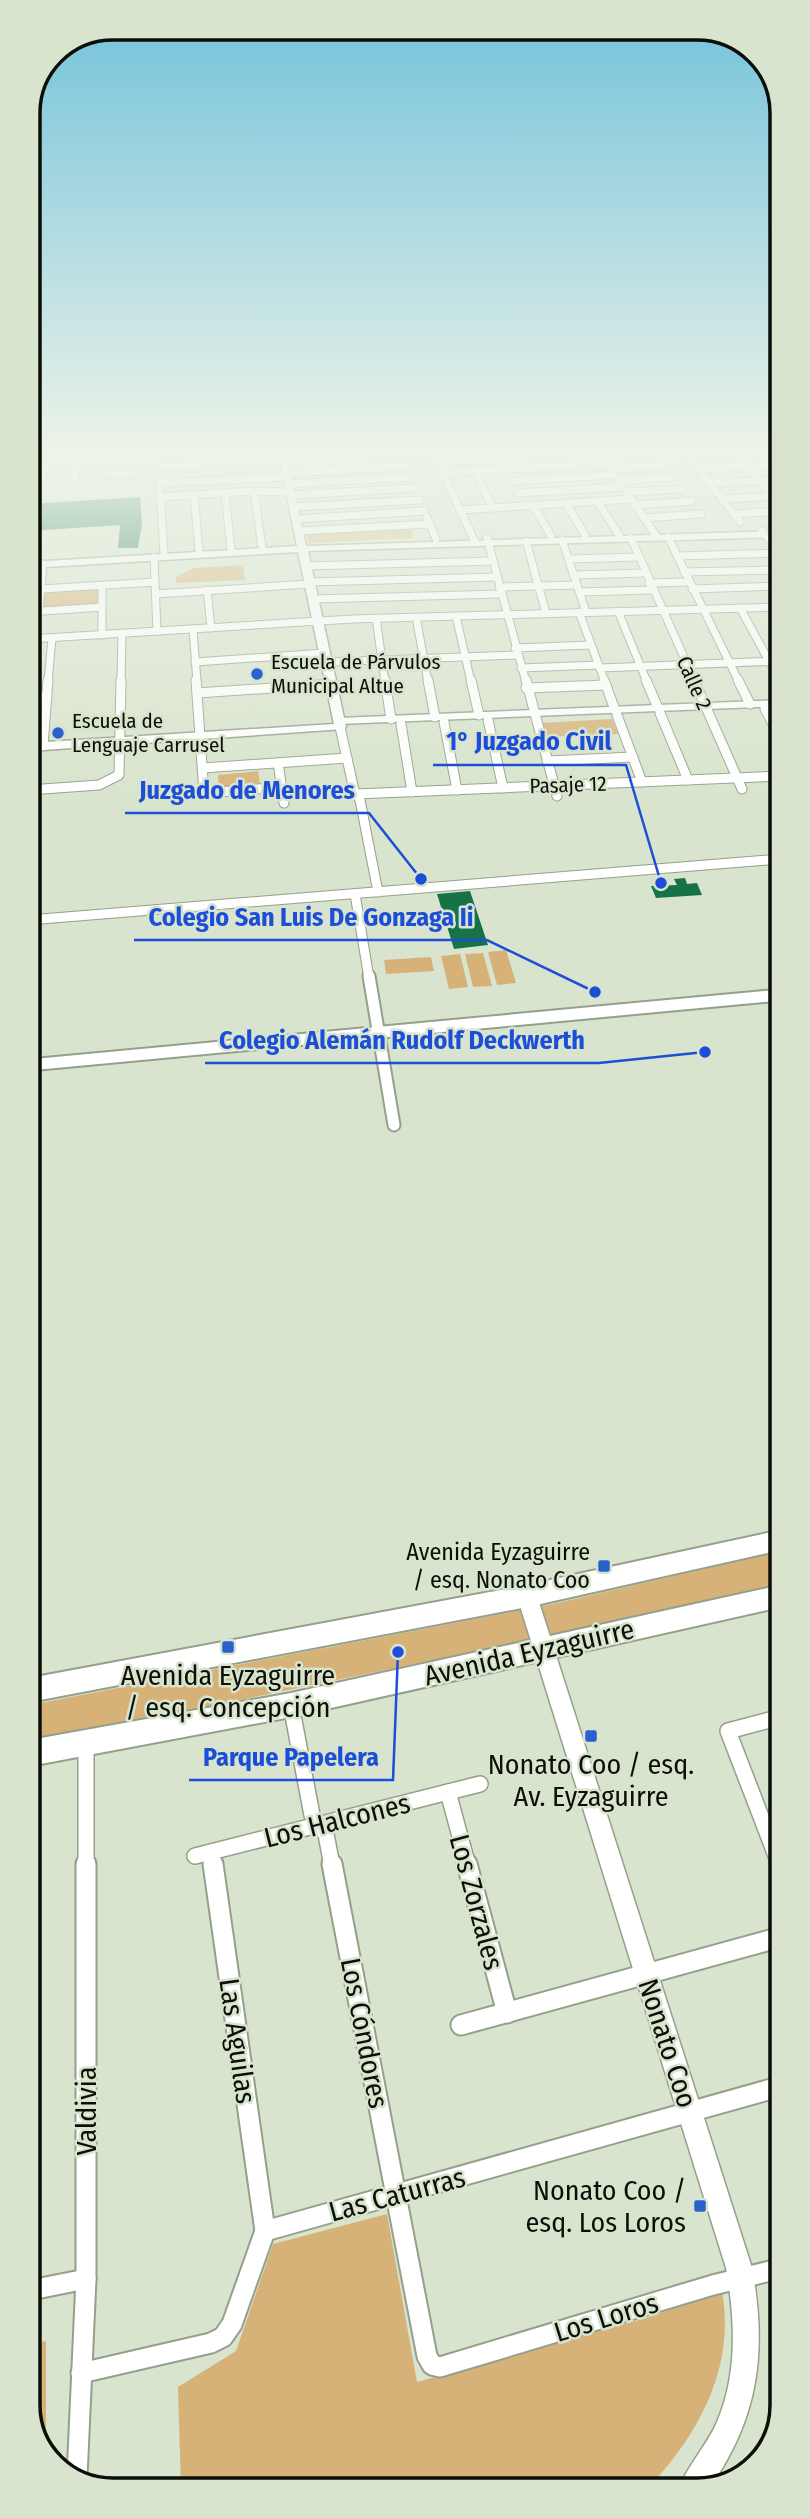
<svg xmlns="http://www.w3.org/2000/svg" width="810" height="2518" viewBox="0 0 810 2518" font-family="'Fira Sans Condensed',sans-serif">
  <rect width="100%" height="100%" fill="#d8e4cd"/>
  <g fill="#d6b278">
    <polygon points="410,527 413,538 308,543 306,532"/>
    <polygon points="243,565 245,580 176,583 176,577 194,568"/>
    <polygon points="100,588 100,605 42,608 44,591"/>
    <polygon points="37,700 42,702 39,738 29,740 29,701"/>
    <polygon points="612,719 618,734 545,737 541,723"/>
    <polygon points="258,771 260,783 219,787 218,775"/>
    <polygon points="506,950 516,983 497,985 488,952"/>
    <polygon points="483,953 492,986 473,987 465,954"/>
    <polygon points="460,954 468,987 449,989 441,956"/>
    <polygon points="431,957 434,971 386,974 384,960"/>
    <polygon points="781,1551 781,1589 30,1743 30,1705 553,1604"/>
    <path d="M387,2214L417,2382L646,2318L722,2292C736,2367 698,2435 649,2487L181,2489L178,2387L236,2351L273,2244Z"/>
    <polygon points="46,2341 46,2451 31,2426 31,2345"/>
  </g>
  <g fill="#167347">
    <polygon points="140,497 142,524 138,548 118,548 120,525 29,531 29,504"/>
    <polygon points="685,878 687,884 697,883 702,895 656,898 651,886 677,885 674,879"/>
    <polygon points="470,891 488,945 454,949 437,894"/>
  </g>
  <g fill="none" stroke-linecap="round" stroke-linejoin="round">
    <g stroke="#94a08b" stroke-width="9">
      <g id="minor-far4">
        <polyline points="569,453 576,465"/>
        <polyline points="686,453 740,522"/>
        <polyline points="736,453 780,504"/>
        <polyline points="687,455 717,453"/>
        <polyline points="602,457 657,454"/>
        <polyline points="438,462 540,456"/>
        <polyline points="29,464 158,460"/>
        <polyline points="159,467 426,453"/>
        <polyline points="441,469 475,542"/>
        <polyline points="610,469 665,465"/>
        <polyline points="698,469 780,465"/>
        <polyline points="475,471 493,508"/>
        <polyline points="286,473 406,466"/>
        <polyline points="443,473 606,463"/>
        <polyline points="107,474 132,474"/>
        <polyline points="75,478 78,462"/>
        <polyline points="42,479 47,463"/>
        <polyline points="511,481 614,475"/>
        <polyline points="618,481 673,477"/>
        <polyline points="160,483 287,477"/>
        <polyline points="709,483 780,480"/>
        <polyline points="288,484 410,477"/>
        <polyline points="160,489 164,553"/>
        <polyline points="254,491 262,547"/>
        <polyline points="626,492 682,489"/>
        <polyline points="225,493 231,549"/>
        <polyline points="518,493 622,487"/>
        <polyline points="628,494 657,537"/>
        <polyline points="194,495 199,551"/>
        <polyline points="291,495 415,488"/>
        <polyline points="160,497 254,491 290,492"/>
        <polyline points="722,499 777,496"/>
        <polyline points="597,501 619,535"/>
        <polyline points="566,503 585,535"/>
        <polyline points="533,505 551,536"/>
        <polyline points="635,505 692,501"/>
        <polyline points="293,507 420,500"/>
        <polyline points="460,510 631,499"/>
        <polyline points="734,514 780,511"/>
        <polyline points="427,517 436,539"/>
        <polyline points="644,518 701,514"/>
        <polyline points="296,519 425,511"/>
        <polyline points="298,531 430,524"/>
        <polyline points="762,531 780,553"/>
        <polyline points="668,537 739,682"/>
        <polyline points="487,538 526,682"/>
        <polyline points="631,538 695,682"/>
        <polyline points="562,540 586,612"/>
        <polyline points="526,541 546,613"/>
        <polyline points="677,556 780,553"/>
        <polyline points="154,557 157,631"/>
        <polyline points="569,559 639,557"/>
        <polyline points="306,566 493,561"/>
        <polyline points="684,572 780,570"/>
        <polyline points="574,575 645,573"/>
        <polyline points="309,582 497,577"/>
        <polyline points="649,583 689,582"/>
        <polyline points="102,586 102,635"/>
        <polyline points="499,587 577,585"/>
        <polyline points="41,589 155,582"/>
        <polyline points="692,589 780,586"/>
        <polyline points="207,590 211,628"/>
        <polyline points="579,592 652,590"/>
        <polyline points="156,594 309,584"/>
        <polyline points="313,599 501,594"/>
        <polyline points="740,608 780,681"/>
        <polyline points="39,611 43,564"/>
        <polyline points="618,611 647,682"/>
        <polyline points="29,612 102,607"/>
        <polyline points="579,612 605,682"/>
        <polyline points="456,616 471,682"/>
        <polyline points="416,617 428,682"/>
        <polyline points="376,618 385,682"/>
        <polyline points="193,629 197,682"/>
        <polyline points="29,639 353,619 780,607"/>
        <polyline points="515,648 591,645"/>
        <polyline points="195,662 325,653"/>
        <polyline points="326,662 517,655"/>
        <polyline points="521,668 599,665"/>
        <polyline points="600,668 780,661"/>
        <polyline points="48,682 52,638"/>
        <polyline points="121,682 122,633"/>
      </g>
    </g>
    <g stroke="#94a08b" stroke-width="11">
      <g id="minor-far3">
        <polyline points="196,680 204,793"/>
        <polyline points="385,680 391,719"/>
        <polyline points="428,680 435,717"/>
        <polyline points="471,680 479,715"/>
        <polyline points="526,680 557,796"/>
        <polyline points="604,680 615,710"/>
        <polyline points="646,680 658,708"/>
        <polyline points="694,680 742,789"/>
        <polyline points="738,680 750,704"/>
        <polyline points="526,688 606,685"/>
        <polyline points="197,693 331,684"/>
        <polyline points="29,698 47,697"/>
        <polyline points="765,709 780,737"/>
        <polyline points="660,713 688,780"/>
        <polyline points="617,715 642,782"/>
        <polyline points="488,720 503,788"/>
        <polyline points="444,722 457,790"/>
        <polyline points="401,724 412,792"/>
        <polyline points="340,727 354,790 360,800 378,892"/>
        <polyline points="43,746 48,680"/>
        <polyline points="547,761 633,757"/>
        <polyline points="278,763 284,803"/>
        <polyline points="203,768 347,758"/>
        <polyline points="29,790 99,785 119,775 121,680"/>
        <polyline points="356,794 780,776"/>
        <polyline points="182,795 282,787"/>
        <polyline points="355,894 369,978"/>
        <polyline points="29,920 780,859"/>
      </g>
    </g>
    <g stroke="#94a08b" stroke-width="15">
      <g id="minor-far2">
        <polyline points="369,976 394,1125"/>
        <polyline points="29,1065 780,995"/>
      </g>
    </g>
    <g stroke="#94a08b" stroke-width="18">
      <g id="minor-far1">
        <polyline points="291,1705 312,1815 326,1834 332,1866"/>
        <polyline points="86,1744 86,1866"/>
        <polyline points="448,1792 468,1866"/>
        <polyline points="211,1852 213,1866"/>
        <polyline points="195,1856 480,1784"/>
        <polyline points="780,1866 728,1731 781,1717"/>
      </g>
    </g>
    <g stroke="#94a08b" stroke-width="23">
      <g id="minor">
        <polyline points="332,1864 427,2356 432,2365 440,2367 713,2285 782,2268"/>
        <polyline points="467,1864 507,2013"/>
        <polyline points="780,1864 781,1867"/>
        <polyline points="461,2025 781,1937"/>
        <polyline points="265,2231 782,2086"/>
        <polyline points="31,2290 86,2279"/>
        <polyline points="81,2373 211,2343 223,2337 232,2324 265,2231 213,1864"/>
        <polyline points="77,2477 86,2279 86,1864"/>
      </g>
    </g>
    <g stroke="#94a08b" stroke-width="3">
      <g id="tertiary">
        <polygon points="780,700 780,706 339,724 334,721 339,718"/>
        <path d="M527,1587L534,1590L537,1596L752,2268C767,2351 759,2417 710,2487H679C689,2464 707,2445 717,2422C738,2373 735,2319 726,2268L517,1596L520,1590Z"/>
      </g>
    </g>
    <g stroke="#94a08b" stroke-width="3">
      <polygon id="secondary" points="278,453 286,453 306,546 780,531 780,537 308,551 346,727 344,729 29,751 29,743 334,724 298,552 29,568 29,562 297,546"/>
    </g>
    <g stroke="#94a08b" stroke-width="4">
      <g id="primary">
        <polygon points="781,1530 781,1550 527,1607 30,1702 30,1678 527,1585"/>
        <polygon points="781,1585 781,1607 291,1717 30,1766 30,1740 291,1693"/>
      </g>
    </g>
    <use href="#minor-far4" stroke="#fff" stroke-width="7"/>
    <use href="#minor-far3" stroke="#fff" stroke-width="9"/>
    <use href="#minor-far2" stroke="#fff" stroke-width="11"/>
    <use href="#minor-far1" stroke="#fff" stroke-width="15"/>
    <use href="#minor" stroke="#fff" stroke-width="19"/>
    <use href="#tertiary" fill="#fff" fill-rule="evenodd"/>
    <use href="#secondary" fill="#fff" fill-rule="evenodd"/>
    <use href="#primary" fill="#fff" fill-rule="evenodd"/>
  </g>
  <linearGradient id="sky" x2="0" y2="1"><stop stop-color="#72c2db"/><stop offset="0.56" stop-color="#edf3e8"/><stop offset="1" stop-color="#edf3e8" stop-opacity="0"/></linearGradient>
  <rect width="810" height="806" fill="url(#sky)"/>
  <g fill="#2962cf" stroke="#d8e4cd" stroke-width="2.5">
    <circle cx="257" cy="674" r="7"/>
    <circle cx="58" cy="733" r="7"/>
    <rect x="597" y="1559" width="14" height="14" rx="3.5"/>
    <rect x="221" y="1640" width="14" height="14" rx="3.5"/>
    <rect x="584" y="1729" width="14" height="14" rx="3.5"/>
    <rect x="693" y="2199" width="14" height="14" rx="3.5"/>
  </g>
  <g text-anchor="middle" stroke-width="5" stroke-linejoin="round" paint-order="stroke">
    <g font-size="21" fill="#0b0f08" stroke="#d8e4cd" text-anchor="start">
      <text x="271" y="669">Escuela de Párvulos<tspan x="271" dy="24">Municipal Altue</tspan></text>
      <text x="72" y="728">Escuela de<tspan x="72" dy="24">Lenguaje Carrusel</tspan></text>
    </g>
    <g font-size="21" fill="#0b0f08" stroke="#d8e4cd">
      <text transform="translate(694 683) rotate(66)" y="7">Calle 2</text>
      <text transform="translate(568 785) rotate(-2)" y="7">Pasaje 12</text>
    </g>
    <g font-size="24" fill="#0b0f08" stroke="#d8e4cd" text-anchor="end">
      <text x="590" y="1560">Avenida Eyzaguirre<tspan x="590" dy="28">/ esq. Nonato Coo</tspan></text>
    </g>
    <g font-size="28" fill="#0b0f08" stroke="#d8e4cd">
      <text transform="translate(529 1652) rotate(-13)" y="10">Avenida Eyzaguirre</text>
      <text transform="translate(337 1820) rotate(-14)" y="10">Los Halcones</text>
      <text transform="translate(477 1902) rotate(75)" y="10">Los Zorzales</text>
      <text transform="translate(365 2033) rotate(79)" y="10">Los Cóndores</text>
      <text transform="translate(238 2041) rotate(82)" y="10">Las Aguilas</text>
      <text transform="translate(668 2043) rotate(72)" y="10">Nonato Coo</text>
      <text transform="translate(86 2111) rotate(-90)" y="10">Valdivia</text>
      <text transform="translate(397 2194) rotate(-15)" y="10">Las Caturras</text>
      <text transform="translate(606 2317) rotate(-17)" y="10">Los Loros</text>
    </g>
    <g font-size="28" fill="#0b0f08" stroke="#d8e4cd">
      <text x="228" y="1685">Avenida Eyzaguirre<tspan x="228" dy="32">/ esq. Concepción</tspan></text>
      <text x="591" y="1774">Nonato Coo / esq.<tspan x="591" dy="32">Av. Eyzaguirre</tspan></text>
      <text x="686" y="2200" text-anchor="end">Nonato Coo /<tspan x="686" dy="32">esq. Los Loros</tspan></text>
    </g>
  </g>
  <path d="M0 0H810V2518H0ZM113 40H697A73 73 0 0 1 770 113V2405A73 73 0 0 1 697 2478H113A73 73 0 0 1 40 2405V113A73 73 0 0 1 113 40Z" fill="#d8e4cd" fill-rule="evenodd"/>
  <path fill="none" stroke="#0b0f08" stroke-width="3.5" d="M113 40H697A73 73 0 0 1 770 113V2405A73 73 0 0 1 697 2478H113A73 73 0 0 1 40 2405V113A73 73 0 0 1 113 40Z"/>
  <path fill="none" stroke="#1d4ed8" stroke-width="2.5" d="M661 883L626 765H433M421 879L369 813H125M595 992L487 940H134M705 1052L599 1063H205M398 1652L393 1780H189"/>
  <g fill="#1d4ed8" stroke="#d8e4cd" stroke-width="2.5">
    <circle cx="661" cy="883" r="7"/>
    <circle cx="421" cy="879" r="7"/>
    <circle cx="595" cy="992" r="7"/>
    <circle cx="705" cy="1052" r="7"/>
    <circle cx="398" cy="1652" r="7"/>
  </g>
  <g font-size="26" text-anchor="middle" font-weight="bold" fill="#1d4ed8" stroke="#d8e4cd" stroke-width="5" stroke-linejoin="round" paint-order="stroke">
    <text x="529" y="750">1° Juzgado Civil</text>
    <text x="247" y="799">Juzgado de Menores</text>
    <text x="311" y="926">Colegio San Luis De Gonzaga Ii</text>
    <text x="402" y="1049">Colegio Alemán Rudolf Deckwerth</text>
    <text x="291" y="1766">Parque Papelera</text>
  </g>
</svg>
